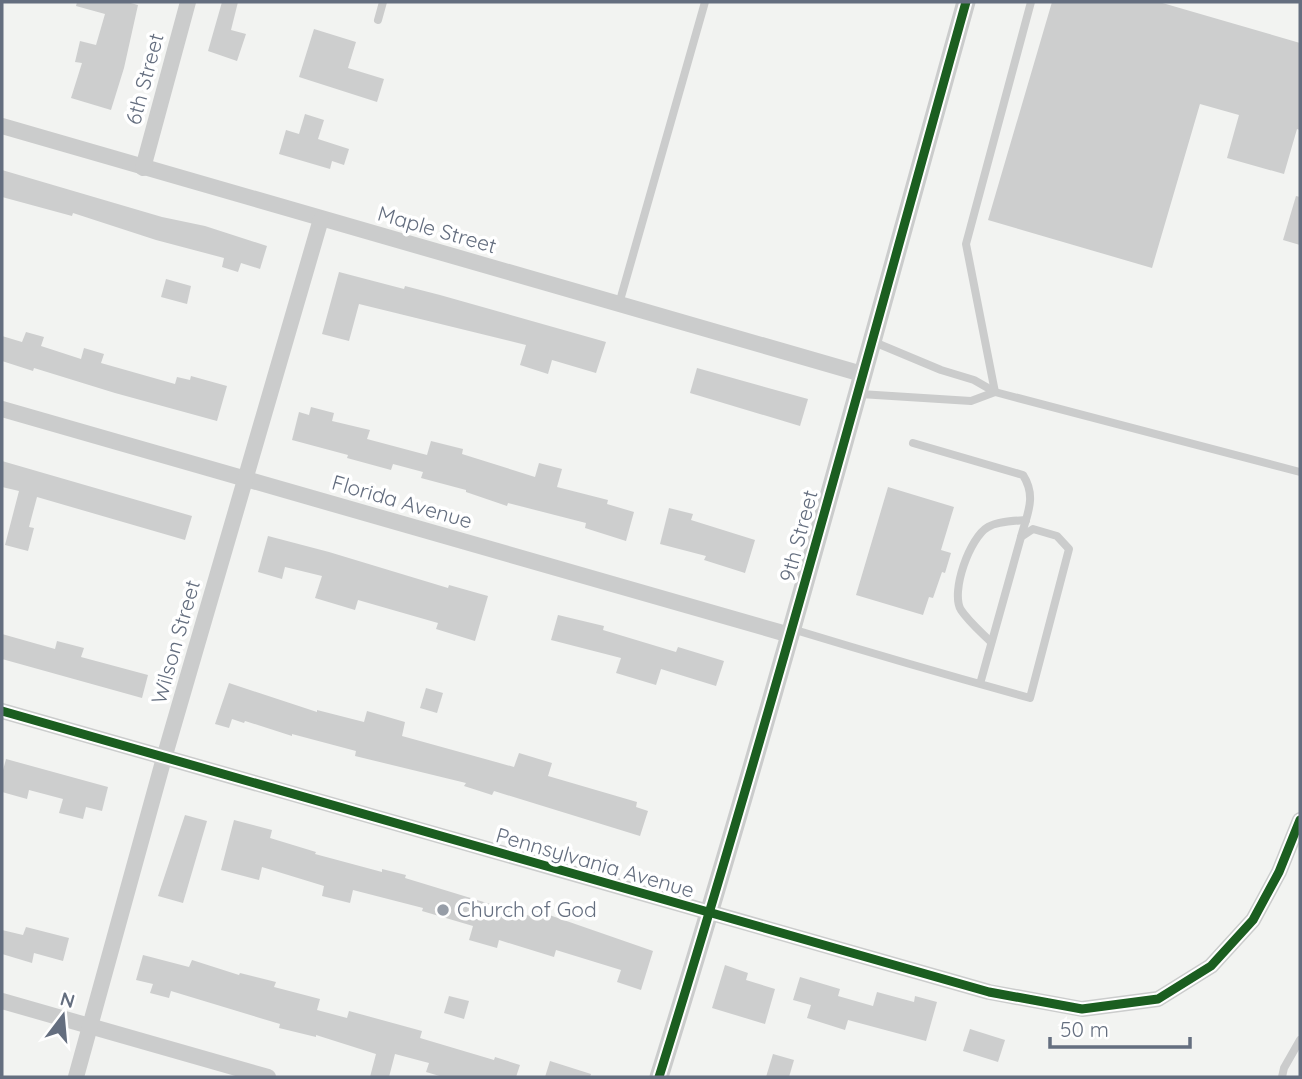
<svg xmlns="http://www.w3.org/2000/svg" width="1302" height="1079" viewBox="0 0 1302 1079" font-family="Quicksand,sans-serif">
  <rect width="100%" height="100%" fill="#f2f3f1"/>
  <g fill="#cdcece">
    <polygon points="77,2 127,2 138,5 124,68 111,110 71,98 82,63 75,62 80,41 96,45 105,14 76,6"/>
    <polygon points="222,2 238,2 231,30 246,34 237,61 208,51"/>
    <polygon points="1052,2 1159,2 1300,43 1300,130 1297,129 1284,174 1227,158 1239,115 1200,104 1152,268 988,220"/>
    <polygon points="314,29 356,42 348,68 384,79 377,102 299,77"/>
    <polygon points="305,114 324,120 318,139 349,149 344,165 332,161 330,169 279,154 286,130 299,134"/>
    <polygon points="2,170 162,217 205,226 267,246 260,269 241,263 238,272 222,267 224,258 156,240 73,213 72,216 2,197"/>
    <polygon points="1296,196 1300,197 1300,245 1283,240"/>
    <polygon points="339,272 404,289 405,286 440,295 606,342 596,373 552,360 548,374 520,365 526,345 359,304 349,341 322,334"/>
    <polygon points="166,279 191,286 187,304 161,297"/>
    <polygon points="26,332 44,337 41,346 81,359 84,348 104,354 101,363 175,384 177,377 190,380 191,376 227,386 217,421 115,393 34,368 33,371 2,361 2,336 22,342"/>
    <polygon points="697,368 808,399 800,426 690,393"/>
    <polygon points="311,407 334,413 332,421 370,430 367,439 427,455 431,441 463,449 462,454 535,477 539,463 562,469 557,487 608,500 607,504 634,512 626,541 585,528 586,523 508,503 507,506 466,492 466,490 421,478 423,472 393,464 391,470 347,458 348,455 292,440 299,412 309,415"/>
    <polygon points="2,461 192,516 185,540 37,497 29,527 34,528 28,551 5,545 19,491 2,487"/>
    <polygon points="888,487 954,507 941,550 951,553 945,573 942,572 933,598 929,597 923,615 856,595"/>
    <polygon points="669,508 693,514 691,520 755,540 745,573 704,560 706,556 660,544"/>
    <polygon points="268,536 329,552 448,588 449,585 488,596 475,641 436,629 438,623 358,600 355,610 315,598 322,576 285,567 282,579 258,572"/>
    <polygon points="558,615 604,626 603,630 676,652 678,647 724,661 716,686 661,669 656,685 616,673 621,658 551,640"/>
    <polygon points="2,634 55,649 57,641 84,648 81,657 148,675 142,698 2,659"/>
    <polygon points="229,683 317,712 317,710 364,722 367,711 405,722 402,736 514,767 519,753 552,763 548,776 637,802 636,807 648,811 640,836 494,791 492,795 464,786 466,783 355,756 356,751 292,734 292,736 245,721 244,723 232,719 229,728 215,724"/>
    <polygon points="426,688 443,693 437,713 420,708"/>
    <polygon points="6,759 108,787 102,811 86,807 83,819 59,813 63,799 29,790 27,799 2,792 2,774"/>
    <polygon points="185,815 207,821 183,903 158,896"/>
    <polygon points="234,820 272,830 270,838 316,852 315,854 382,872 382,869 406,875 405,878 530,916 532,909 653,951 641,990 617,982 621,970 556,950 554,957 499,940 497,948 469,940 473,926 422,911 423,908 353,890 350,903 322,896 324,886 262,867 259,880 221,870"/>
    <polygon points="26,927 69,938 63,961 34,953 32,963 2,954 2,930 23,935"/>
    <polygon points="143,955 189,967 192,960 239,975 240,973 276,982 274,987 320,999 317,1010 347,1018 349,1011 422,1031 420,1038 494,1060 495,1057 520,1065 516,1077 443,1077 426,1072 429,1063 395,1054 389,1077 370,1077 376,1054 316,1035 316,1037 279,1028 280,1024 171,991 169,998 150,993 153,984 136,980"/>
    <polygon points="725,965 748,973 746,980 775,989 765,1024 712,1008"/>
    <polygon points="800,977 840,989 838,996 873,1006 877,992 914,1002 915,996 937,1002 926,1041 848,1020 845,1030 807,1018 811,1005 793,1000"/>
    <polygon points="449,996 469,1001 464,1019 444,1013"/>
    <polygon points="970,1029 1005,1040 998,1062 963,1051"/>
    <polygon points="773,1054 794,1060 789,1077 766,1077"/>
    <polygon points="550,1061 591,1074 590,1077 545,1077"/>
  </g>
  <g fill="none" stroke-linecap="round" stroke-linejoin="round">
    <g stroke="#cbcccc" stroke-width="8">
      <polyline points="378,20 383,2"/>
      <polyline points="619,304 705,2"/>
      <polyline points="874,342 941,370 974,380 995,392 1300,472"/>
      <polyline points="995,392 966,244 1031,2"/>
      <polyline points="860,394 971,401 995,392"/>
      <path d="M913,443L1023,475C1037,497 1027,514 1021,537"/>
      <path d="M792,629C871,653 950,676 1030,698L1069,549L1057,536L1033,529L1021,537L980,684"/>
      <path d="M991,642C981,632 969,622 961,610C950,592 970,537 988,527C998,521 1014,521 1026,520"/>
      <polyline points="1282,1077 1284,1068 1300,1040"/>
    </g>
    <g stroke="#cbcccc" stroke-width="16">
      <polyline points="2,126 862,374"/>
      <polyline points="143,168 188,2"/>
      <polyline points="2,409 790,635"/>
      <polyline points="2,711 989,992 1082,1009 1158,999 1211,966 1253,920 1279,872 1300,820"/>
      <polyline points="2,1001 268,1077"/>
      <polyline points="76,1077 164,758 321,219"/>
    </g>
    <path stroke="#cbcccc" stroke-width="19" d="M659,1077C770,721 866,361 966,2"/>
    <g stroke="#fff" stroke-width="13">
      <g id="cycleway">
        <polyline points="2,711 989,992 1082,1009 1158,999 1211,966 1253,920 1279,872 1300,820"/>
        <path d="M659,1077C770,721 866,361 966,2"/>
      </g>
    </g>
    <use href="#cycleway" stroke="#1b5e20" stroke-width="9"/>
  </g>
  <circle fill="#969da7" stroke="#fff" stroke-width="2.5" cx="443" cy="910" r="7"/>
  <g text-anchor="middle" stroke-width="7" stroke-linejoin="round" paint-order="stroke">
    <g font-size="21" fill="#646e7f" stroke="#fff">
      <text transform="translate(145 79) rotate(-75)" y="7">6th Street</text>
      <text transform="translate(437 230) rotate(16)" y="7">Maple Street</text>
      <text transform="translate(402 502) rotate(16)" y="7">Florida Avenue</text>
      <text transform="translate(799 536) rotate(-75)" y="7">9th Street</text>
      <text transform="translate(176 642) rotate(-74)" y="7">Wilson Street</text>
      <text transform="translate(595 863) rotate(16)" y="7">Pennsylvania Avenue</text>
    </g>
    <g font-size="21" fill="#646e7f" stroke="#fff" text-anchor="start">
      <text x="457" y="917">Church of God</text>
    </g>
  </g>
  <rect width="1302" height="1079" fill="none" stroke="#646e7f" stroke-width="7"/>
  <g transform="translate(63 1016) rotate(16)" stroke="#ffffff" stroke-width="5" paint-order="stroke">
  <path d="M0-5L12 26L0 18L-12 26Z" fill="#646e7f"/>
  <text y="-10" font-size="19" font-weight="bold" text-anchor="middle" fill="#646e7f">N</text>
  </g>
  <path d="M1050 1037v10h140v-10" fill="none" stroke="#646e7f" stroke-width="3.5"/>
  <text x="1060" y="1037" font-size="21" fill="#646e7f" stroke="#ffffff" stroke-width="5" paint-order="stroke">50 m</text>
</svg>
